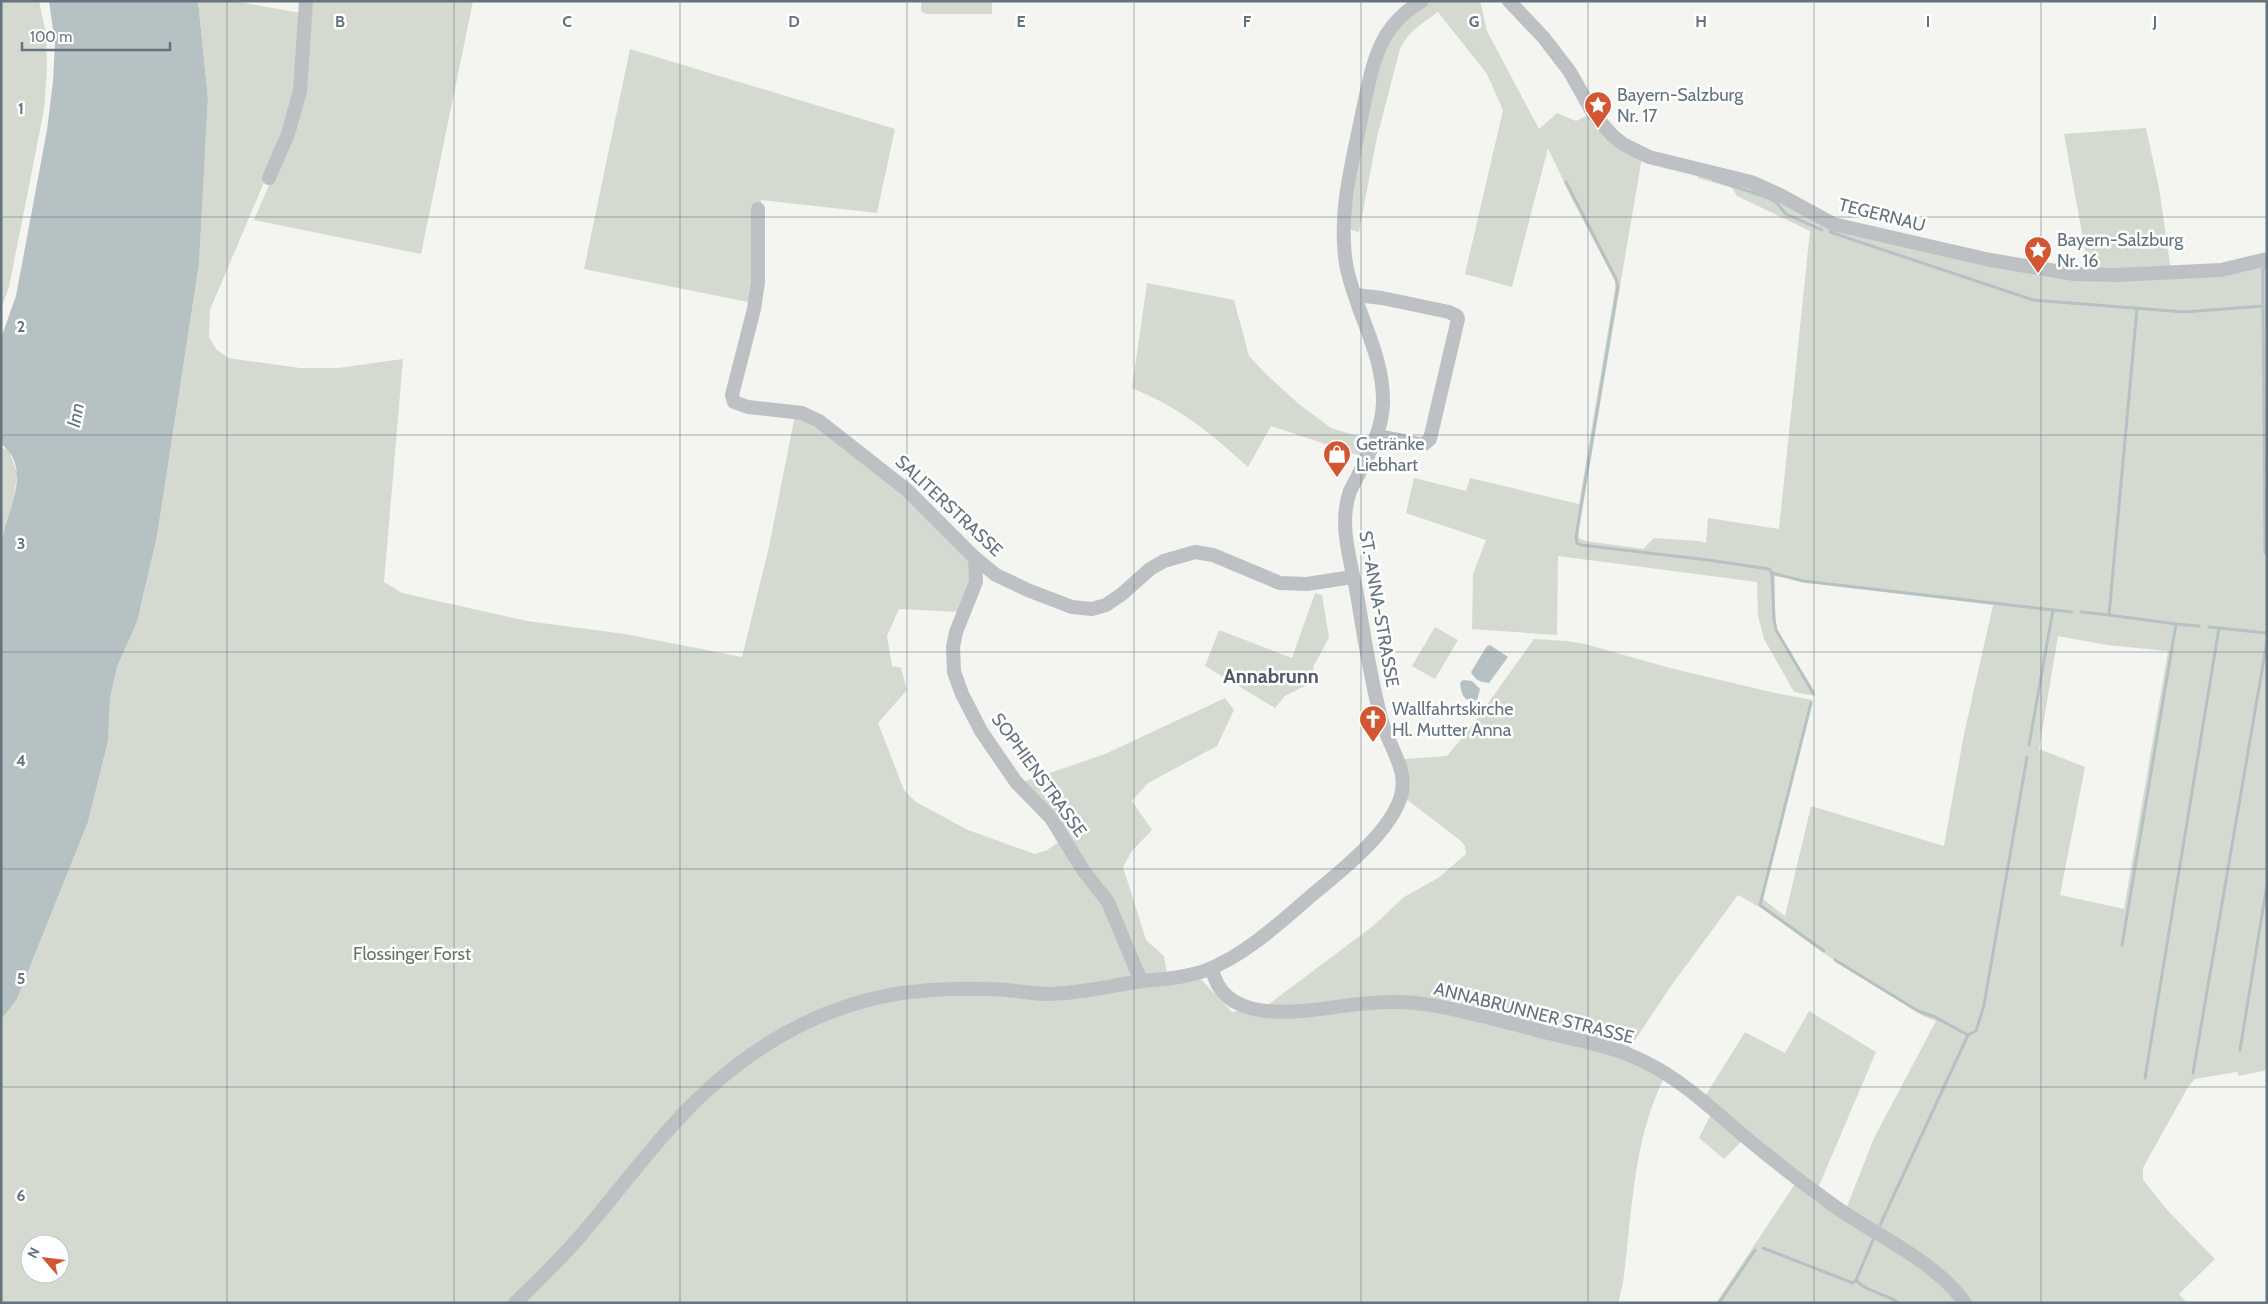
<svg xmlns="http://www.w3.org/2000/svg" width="2268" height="1304" viewBox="0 0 2268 1304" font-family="Cabin,sans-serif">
  <rect width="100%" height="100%" fill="#f4f4f0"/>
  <g fill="#d5dad1" fill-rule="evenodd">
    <polygon points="1,1 39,1 46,34 47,68 44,110 9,287 1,309"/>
    <path d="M198,1H233L301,13L299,71L287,128L210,310L209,337L216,349L228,358L300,368H338L403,359L384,582L402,593L527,621L625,634L742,657L769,547L795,415L813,420L862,456L969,558L971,582L960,612L899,609L887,636L892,666L901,668L907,690L878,723L904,790L916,802L968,830L1035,854L1047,850L1066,837L1020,783L1105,754L1225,698L1234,710L1217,746L1148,783L1132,801L1152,830L1132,851L1123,867L1146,940L1164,956L1167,975L1194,972L1232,1012L1265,1007L1373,926L1404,897L1438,878L1466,854L1465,846L1461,841L1406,799L1404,759L1447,756L1471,727L1534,639L1567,641L1585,644L1670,668L1775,693L1813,700L1763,899L1785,916L1811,806L1944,846L1964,734L1993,605L1843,587L1775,576V615L1777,630L1812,687L1815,696L1794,692L1764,639L1758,616L1757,582L1558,556L1557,635L1472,629L1473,574L1486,540L1406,513L1414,478L1466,491L1470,478L1579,504L1615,289V281L1571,197L1548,148L1512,287L1465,274L1503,110L1487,74L1438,12C1423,23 1408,31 1400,49L1377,137L1359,232L1348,229L1366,114L1388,39L1416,11L1430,2L1480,1L1487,31L1539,129L1557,113L1576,121L1590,114L1642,157L1579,528V538L1586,541L1643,549L1654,538L1698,541L1706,543L1708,518L1779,529L1810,231L1737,196L1732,188L1698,178V171L1741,181L1813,215L2069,276L2267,262V1070L2239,1076L2237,1072L2195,1079L2188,1087L2143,1168V1180L2168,1211L2215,1259L2179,1294L2187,1303H1716L1795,1184L1846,1209L1874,1138L1936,1021L1923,1016L1825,954L1761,908L1738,895L1671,986L1629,1049L1664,1078C1633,1140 1632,1214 1623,1283L1618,1303H1V1020L17,999L88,822L108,741L110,698L117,667L137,622L157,536L199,264L208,98ZM2058,636L2107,645L2168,651L2124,909L2060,895L2085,767L2039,749ZM30,1244H60V1274H30Z"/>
    <polygon points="309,1 473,1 421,254 254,220 284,150"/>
    <polygon points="921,1 992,1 992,14 926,14 921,11"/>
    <polygon points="630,49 895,129 877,213 761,200 760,258 753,303 584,269"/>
    <polygon points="2146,128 2159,188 2171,270 2089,272 2064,134"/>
    <path d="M1147,283L1234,300L1249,356L1266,374L1300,405L1331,428L1368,439L1361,456L1271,426L1248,467C1209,432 1182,409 1132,388Z"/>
    <polygon points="1,448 9,450 17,473 14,500 1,544"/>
    <polygon points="1315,593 1322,595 1329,638 1313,667 1315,681 1285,696 1275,708 1205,666 1219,630 1292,658"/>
    <polygon points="1435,627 1458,640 1435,679 1412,666"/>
    <polygon points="1809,1011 1876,1052 1818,1188 1743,1140 1724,1159 1699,1138 1711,1114 1704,1098 1745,1032 1785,1053"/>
  </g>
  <g fill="#b6c1c4">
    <path d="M49,1H198L208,98L199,264L157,536L137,622L117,667L110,698L108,741L88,822L17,999L1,1020V544C6,514 34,468 1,444V338L16,296L47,130L53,81L55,44Z"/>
    <path d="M1490,645L1508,657L1489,683C1480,682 1475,680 1471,672L1487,646Z"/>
    <path d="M1463,680L1472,681L1480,689L1477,700C1464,704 1461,693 1460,683Z"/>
  </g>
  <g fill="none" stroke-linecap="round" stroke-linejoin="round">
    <g stroke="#b6c1c4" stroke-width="3">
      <polyline points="1712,179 1766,197 1776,202 1786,214 1822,230"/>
      <polyline points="1566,182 1616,279 1618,286 1576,537 1577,543 1581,545 1708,560 1769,569 1772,573 1803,581 2053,610"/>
      <polyline points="1830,232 2033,300 2184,312 2263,306 2263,269 2267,268"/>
      <polyline points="2263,306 2265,553"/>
      <polyline points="1772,573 1774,620 1776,630 1813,693"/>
      <polyline points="2081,612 2109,615 2137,309"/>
      <polyline points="2109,615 2176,624"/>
      <polyline points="2209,627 2267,633"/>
      <polyline points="1811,703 1760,905 1824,951"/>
      <polyline points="2029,745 2053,610 2072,612"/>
      <polyline points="2122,945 2176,624 2199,626"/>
      <polyline points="1835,960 1918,1011 1933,1016 1968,1035"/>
      <polyline points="2240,1050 2267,884"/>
      <polyline points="2193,1073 2267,641"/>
      <polyline points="2145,1078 2219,628"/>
      <polyline points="1880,1225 1968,1035 1976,1031 1984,1005 2027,757"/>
      <polyline points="1763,1248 1853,1283 1856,1280 1873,1240"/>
      <path d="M1856,1280C1866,1292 1887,1294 1899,1303"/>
      <polyline points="1719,1303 1755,1250"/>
    </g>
    <g stroke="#bdc1c4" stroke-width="14">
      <polyline points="1509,1 1544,38 1570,72 1594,115 1613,136 1623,144 1649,157 1751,182 1780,195 1833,224 1990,260 2074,274 2116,275 2221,270 2267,259"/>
      <polyline points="269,178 288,134 300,91 306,1"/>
      <polyline points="758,209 758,282 754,309 732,395 734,402 748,407 802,413 819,421 907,490 975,558 996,575 1030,591 1072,607 1092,609 1106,605 1122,594 1150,569 1164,561 1195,552 1213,555 1280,583 1307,584 1352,577"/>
      <polyline points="1356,295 1382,298 1449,312 1457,316 1458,319 1430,439 1424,444 1419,444 1377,436"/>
      <polyline points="975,558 976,582 956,632 953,647 954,672 962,694 981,731 1016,782 1051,818 1083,870 1108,902 1141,981"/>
      <path d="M1212,968C1224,1035 1324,1006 1369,1003C1393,1001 1419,1002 1442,1007C1478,1014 1513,1024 1548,1033C1581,1041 1617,1047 1647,1063C1683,1081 1713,1110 1744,1136C1774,1161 1805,1185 1837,1208C1879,1237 1935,1261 1965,1303"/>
      <path d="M515,1303C540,1279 566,1254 588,1227C655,1147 702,1075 799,1026C863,994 918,987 989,989C1007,989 1026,993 1045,994C1075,994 1105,987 1135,982C1158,979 1181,979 1204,971C1243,957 1281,922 1312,895C1340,872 1384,837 1398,804C1413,772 1388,748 1381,718C1370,677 1364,636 1357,594C1351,562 1338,524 1350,491C1364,463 1382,435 1383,403C1384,353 1355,312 1346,264C1338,213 1352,164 1362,114C1368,87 1372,59 1386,35C1395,21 1408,9 1422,1"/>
    </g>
  </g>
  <path fill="none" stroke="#65737e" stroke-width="1" stroke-opacity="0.55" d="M227,1V1303M454,1V1303M680,1V1303M907,1V1303M1134,1V1303M1361,1V1303M1588,1V1303M1814,1V1303M2041,1V1303M1,217H2267M1,435H2267M1,652H2267M1,869H2267M1,1087H2267"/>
  <defs>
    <g id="sight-pin" transform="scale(1.4375)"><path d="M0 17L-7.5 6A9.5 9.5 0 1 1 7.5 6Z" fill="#d25632" stroke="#fff"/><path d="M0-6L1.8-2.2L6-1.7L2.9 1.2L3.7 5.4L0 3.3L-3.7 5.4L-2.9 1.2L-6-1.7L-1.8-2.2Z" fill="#fff"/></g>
    <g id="shop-pin" transform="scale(1.4375)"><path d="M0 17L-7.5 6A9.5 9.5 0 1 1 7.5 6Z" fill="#d25632" stroke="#fff"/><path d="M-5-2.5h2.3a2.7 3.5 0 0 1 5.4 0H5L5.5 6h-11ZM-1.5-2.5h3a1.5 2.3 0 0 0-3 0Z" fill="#fff"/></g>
    <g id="church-pin" transform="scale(1.4375)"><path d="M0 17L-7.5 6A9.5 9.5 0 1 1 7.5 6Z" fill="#d25632" stroke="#fff"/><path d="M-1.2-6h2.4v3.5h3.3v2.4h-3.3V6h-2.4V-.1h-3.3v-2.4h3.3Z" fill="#fff"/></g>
  </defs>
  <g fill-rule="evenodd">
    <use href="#sight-pin" x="1598" y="105"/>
    <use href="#sight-pin" x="2038" y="250"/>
    <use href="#shop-pin" x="1337" y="454"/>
    <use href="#church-pin" x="1373" y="719"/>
  </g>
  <g text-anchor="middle" stroke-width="5" stroke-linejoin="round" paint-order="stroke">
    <g font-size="18" fill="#65737e" stroke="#fff" text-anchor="start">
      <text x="1617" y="101">Bayern-Salzburg<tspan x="1617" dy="21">Nr. 17</tspan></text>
      <text x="2057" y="246">Bayern-Salzburg<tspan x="2057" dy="21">Nr. 16</tspan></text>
      <text x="1356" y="450">Getränke<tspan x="1356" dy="21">Liebhart</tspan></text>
      <text x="1392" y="715">Wallfahrtskirche<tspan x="1392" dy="21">Hl. Mutter Anna</tspan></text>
    </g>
    <g font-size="18" fill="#65737e" stroke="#fff">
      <text transform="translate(1882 215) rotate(14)" y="6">TEGERNAU</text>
      <text transform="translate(949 506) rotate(43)" y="6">SALITERSTRASSE</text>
      <text transform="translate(1379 609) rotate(80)" y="6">ST.-ANNA-STRASSE</text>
      <text transform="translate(1039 775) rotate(54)" y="6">SOPHIENSTRASSE</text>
      <text transform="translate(1534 1013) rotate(14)" y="6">ANNABRUNNER STRASSE</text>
    </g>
    <g font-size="18" fill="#677663" stroke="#fff">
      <text x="412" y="960">Flossinger Forst</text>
    </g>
    <g font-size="19" font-style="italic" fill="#61757b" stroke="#fff">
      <text transform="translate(75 415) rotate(-79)" y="7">Inn</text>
    </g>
    <g font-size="20" font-weight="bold" fill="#525c64" stroke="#fff">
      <text x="1271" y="683">Annabrunn</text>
    </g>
  </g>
  <g font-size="16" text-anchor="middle" font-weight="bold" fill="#65737e" stroke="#fff" stroke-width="5" stroke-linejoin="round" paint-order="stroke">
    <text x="340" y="27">B</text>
    <text x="567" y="27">C</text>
    <text x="794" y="27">D</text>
    <text x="1021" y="27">E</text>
    <text x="1247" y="27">F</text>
    <text x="1474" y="27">G</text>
    <text x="1701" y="27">H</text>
    <text x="1928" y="27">I</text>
    <text x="2155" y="27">J</text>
    <text x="21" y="114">1</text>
    <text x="21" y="332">2</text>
    <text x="21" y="549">3</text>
    <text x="21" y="766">4</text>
    <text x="21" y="984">5</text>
    <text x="21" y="1201">6</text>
  </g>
  <rect width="2268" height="1304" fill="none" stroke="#65737e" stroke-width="5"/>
  <g transform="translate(45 1259) rotate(298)"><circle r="24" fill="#ffffff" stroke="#c1c7cb"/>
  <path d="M0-4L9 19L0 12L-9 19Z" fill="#d25632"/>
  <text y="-8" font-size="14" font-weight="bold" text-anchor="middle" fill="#65737e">N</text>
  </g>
  <path d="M22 42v8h148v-8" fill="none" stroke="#65737e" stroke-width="2.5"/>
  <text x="30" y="42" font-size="15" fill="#65737e" stroke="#ffffff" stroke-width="4" paint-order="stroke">100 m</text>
</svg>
